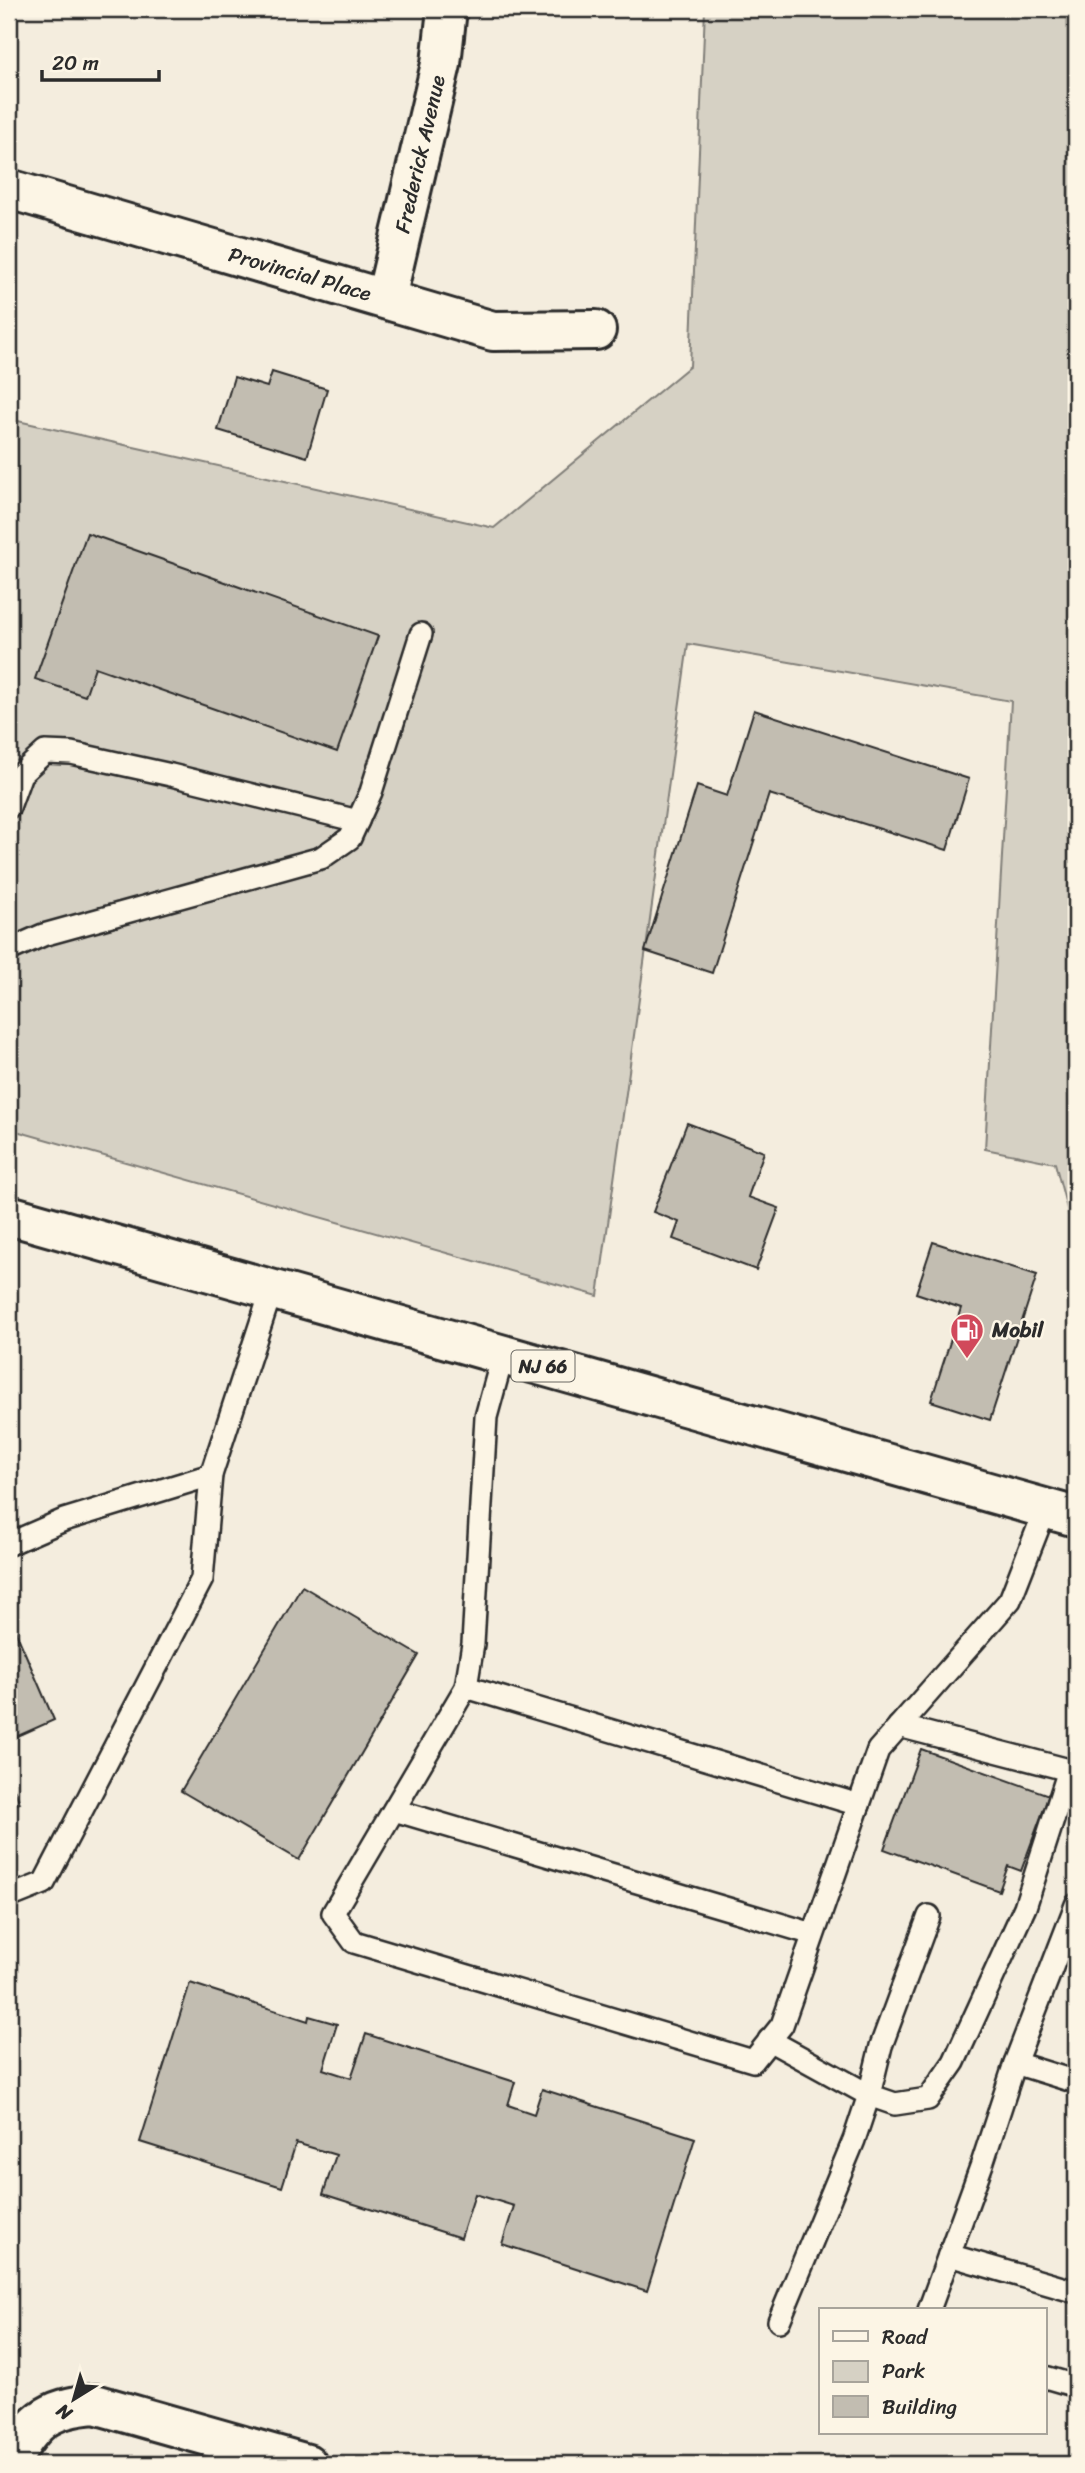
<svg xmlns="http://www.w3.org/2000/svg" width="1085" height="2473" viewBox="0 0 1085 2473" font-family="Sriracha,sans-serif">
  <rect width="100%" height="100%" fill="#f4edde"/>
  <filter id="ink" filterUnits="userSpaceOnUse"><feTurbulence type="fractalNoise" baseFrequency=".0143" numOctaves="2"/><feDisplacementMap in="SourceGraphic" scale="14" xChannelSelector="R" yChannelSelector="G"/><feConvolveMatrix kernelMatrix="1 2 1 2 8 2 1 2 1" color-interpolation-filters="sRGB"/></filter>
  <g filter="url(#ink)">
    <polygon fill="#d6d1c4" stroke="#807e78" stroke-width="2" points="705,9 1076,9 1076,1243 1055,1163 985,1149 1011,701 688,644 598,1296 9,1129 9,419 494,528 690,366"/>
    <g fill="#c2bdb1" stroke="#2b2b2b" stroke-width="2">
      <polygon points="272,372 327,389 307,457 218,430 234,377 267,387"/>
      <polygon points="87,533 378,636 337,752 95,667 85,696 35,679"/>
      <polygon points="754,710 969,779 947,850 769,794 712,973 645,951 697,786 727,796"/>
      <polygon points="687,1123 764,1152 748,1197 779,1208 756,1270 673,1239 679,1222 653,1212"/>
      <polygon points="933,1242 1037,1275 990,1420 931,1401 961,1308 916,1293"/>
      <polygon points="302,1586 419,1655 299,1860 181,1791"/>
      <polygon points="9,1616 54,1720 9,1740"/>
      <polygon points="921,1749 1049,1795 1021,1871 1008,1866 999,1891 884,1849"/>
      <polygon points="9,1777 20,1803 9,1807"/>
      <polygon points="190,1983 308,2021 309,2016 337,2024 323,2069 351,2078 366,2034 515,2082 508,2105 534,2114 542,2089 695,2138 647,2291 502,2244 514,2206 475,2194 461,2238 323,2194 336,2155 296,2143 282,2187 140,2142"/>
    </g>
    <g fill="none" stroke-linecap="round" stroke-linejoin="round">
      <g stroke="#2b2b2b" stroke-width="26">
        <g id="lane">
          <polyline points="9,807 21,774 45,752 71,753 171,775 358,821"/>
          <polyline points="9,950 43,935 321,858 350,838 371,792 421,634"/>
          <polyline points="503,1355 486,1417 473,1644 466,1687 333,1913 354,1942 753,2061 782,2025 878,1750 1010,1600 1046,1508"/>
          <polyline points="9,1544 64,1520 211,1475"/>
          <polyline points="466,1687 859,1805"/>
          <polyline points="899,1726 1069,1770 1025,1907 954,2062 928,2099 895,2104 869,2095 881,2046 929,1916"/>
          <polyline points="394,1810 813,1934"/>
          <polyline points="9,1897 44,1883 202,1579 211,1475 272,1289"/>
          <polyline points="769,2040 869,2095 854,2140 779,2321"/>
          <polyline points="1015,2063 1076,2082"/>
          <polyline points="949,2255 1076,2292"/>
          <polyline points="929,2310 982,2164 1015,2063 1076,1905"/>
          <polyline points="1045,2377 1076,2386"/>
        </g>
      </g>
      <g stroke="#2b2b2b" stroke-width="44">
        <g id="street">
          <polyline points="9,189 493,331 596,330"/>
          <polyline points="386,298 441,64 447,9"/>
          <path d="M9,2464C33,2422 45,2408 95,2404L307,2464"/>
        </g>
      </g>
      <g stroke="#2b2b2b" stroke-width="44">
        <polyline id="highway" points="9,1215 1076,1517"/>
      </g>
      <use href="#lane" stroke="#fcf5e5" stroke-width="21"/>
      <use href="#street" stroke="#fcf5e5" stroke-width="38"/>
      <use href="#highway" stroke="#fcf5e5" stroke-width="38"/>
    </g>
  </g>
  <defs>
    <g id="fuel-pin" transform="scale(1.75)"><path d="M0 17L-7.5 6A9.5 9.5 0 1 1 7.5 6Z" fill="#d1495b" stroke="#fcf5e5"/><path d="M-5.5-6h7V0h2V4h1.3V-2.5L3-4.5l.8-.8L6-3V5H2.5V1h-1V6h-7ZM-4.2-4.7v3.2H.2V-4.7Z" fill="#fff"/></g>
  </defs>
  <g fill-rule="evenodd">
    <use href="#fuel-pin" x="967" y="1330"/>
  </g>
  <g text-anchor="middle" stroke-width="5" stroke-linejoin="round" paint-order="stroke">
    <rect fill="#fcf5e5" stroke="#6a6863" stroke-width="2" x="511.5" y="1350.5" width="63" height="31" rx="5"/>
    <g font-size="19" font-weight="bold" fill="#2b2b2b">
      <text x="543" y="1373">NJ 66</text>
    </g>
    <g font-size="21" fill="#2b2b2b" stroke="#fcf5e5">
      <text transform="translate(420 154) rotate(-77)" y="7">Frederick Avenue</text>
      <text transform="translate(300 274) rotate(16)" y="7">Provincial Place</text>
    </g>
    <g font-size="21" font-weight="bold" fill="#2b2b2b" stroke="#fcf5e5" text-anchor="start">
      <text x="992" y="1337">Mobil</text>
    </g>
  </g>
  <rect width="1085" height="2473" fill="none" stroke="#fcf5e5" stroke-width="35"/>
  <rect x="18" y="18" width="1050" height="2438" fill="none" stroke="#2b2b2b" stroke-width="2.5" filter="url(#ink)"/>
  <rect x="819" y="2308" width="228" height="126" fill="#fcf5e5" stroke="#a8a49b" stroke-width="2"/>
  <rect x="833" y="2331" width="35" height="10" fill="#fcf5e5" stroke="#a8a49b" stroke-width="2"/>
  <text x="882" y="2344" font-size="21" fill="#2b2b2b">Road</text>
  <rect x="833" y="2361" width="35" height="21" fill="#d6d1c4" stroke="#a8a49b" stroke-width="2"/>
  <text x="882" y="2378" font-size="21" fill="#2b2b2b">Park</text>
  <rect x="833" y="2396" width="35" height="21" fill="#c2bdb1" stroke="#a8a49b" stroke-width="2"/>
  <text x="882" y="2414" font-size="21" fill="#2b2b2b">Building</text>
  <g transform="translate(74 2399) rotate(217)" stroke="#fcf5e5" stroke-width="5" paint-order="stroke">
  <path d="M0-5L12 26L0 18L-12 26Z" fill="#2b2b2b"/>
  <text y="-10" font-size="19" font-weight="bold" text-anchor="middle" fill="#2b2b2b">N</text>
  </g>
  <path d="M42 70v10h117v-10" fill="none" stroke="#2b2b2b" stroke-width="3.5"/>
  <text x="52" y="70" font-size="21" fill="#2b2b2b" stroke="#fcf5e5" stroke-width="5" paint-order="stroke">20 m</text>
</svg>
